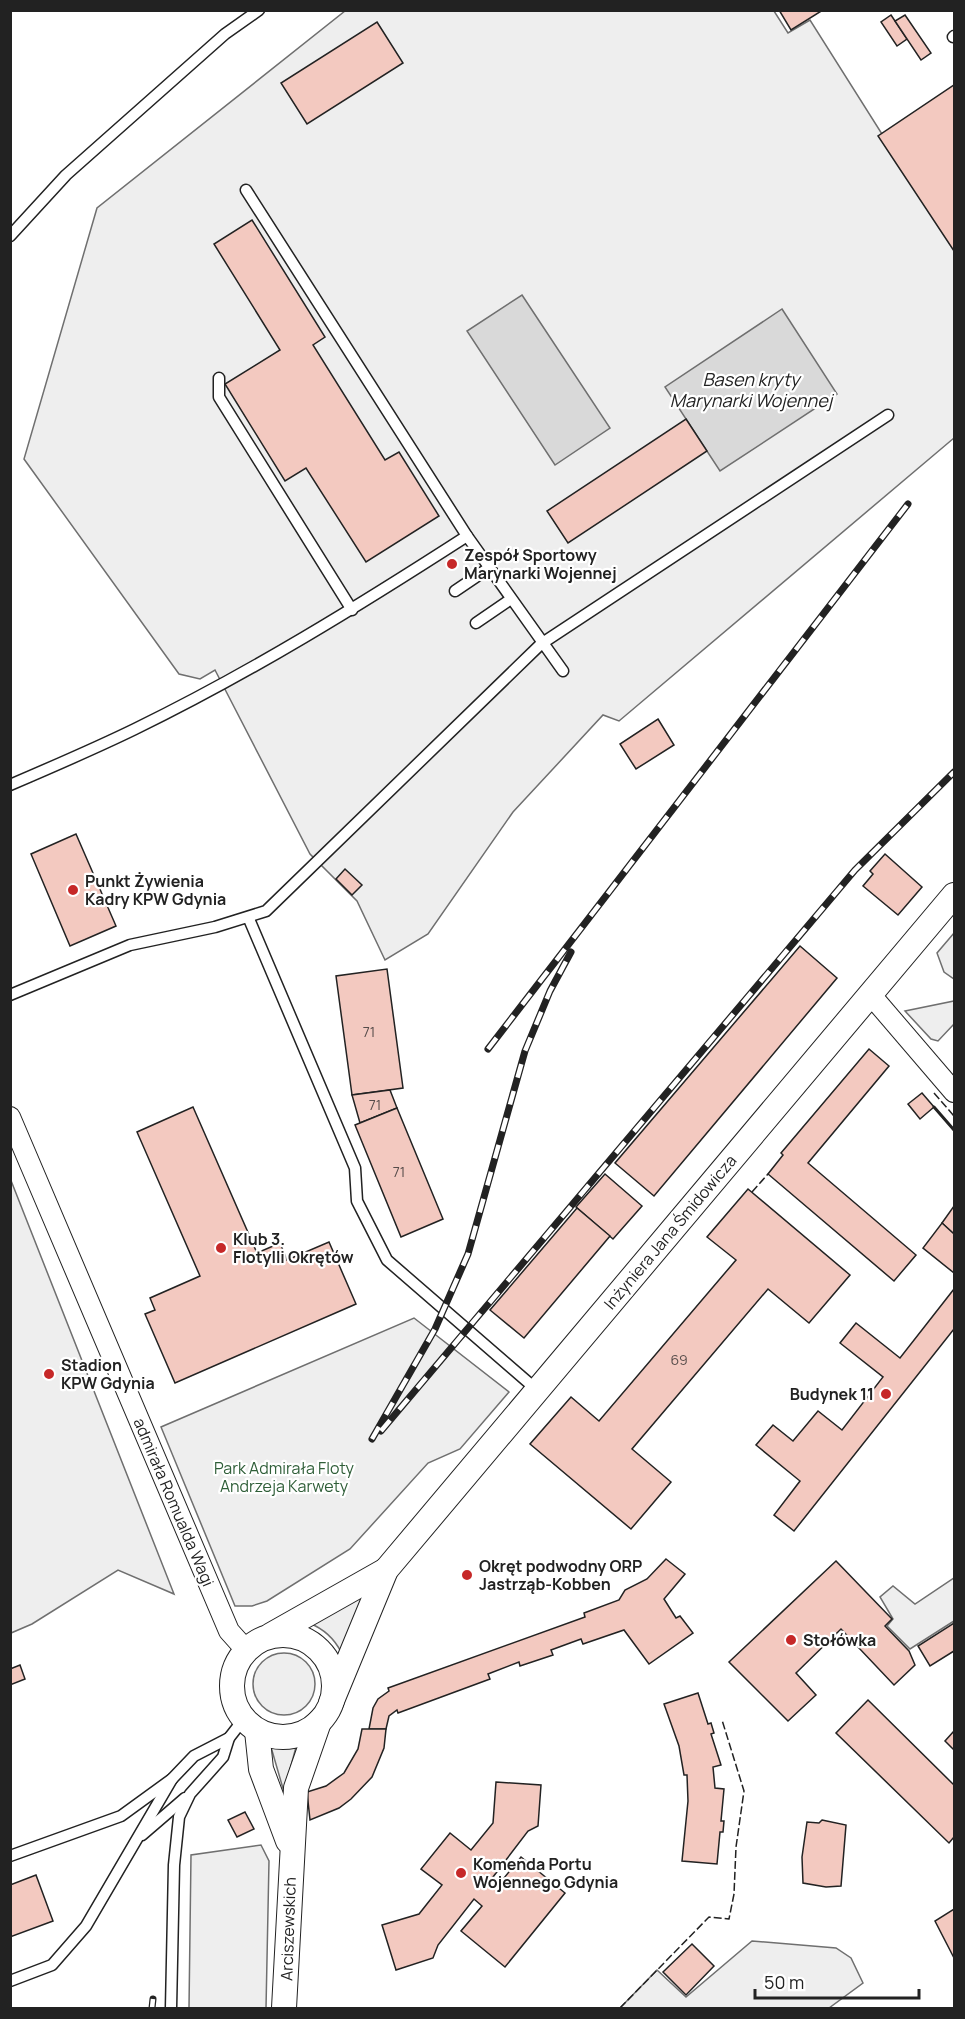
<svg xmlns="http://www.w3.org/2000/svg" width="965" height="2019" viewBox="0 0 965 2019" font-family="Manrope,sans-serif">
  <rect width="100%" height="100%" fill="#fff"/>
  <g fill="#eee" stroke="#6f6f6f" stroke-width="1.5">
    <polygon points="345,11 774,11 788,33 810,20 954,248 954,438 619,721 603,715 513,812 428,934 385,960 357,901 310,854 215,670 200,679 179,674 24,459 97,208"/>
    <polygon points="954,933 954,979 944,972 937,953"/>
    <polygon points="954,1001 954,1024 938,1041 931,1039 905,1011"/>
    <polygon points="10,1178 174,1594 118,1570 32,1624 11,1633"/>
    <polygon points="414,1318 509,1392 460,1449 428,1463 350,1549 267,1601 252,1606 235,1606 161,1427"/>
    <polygon points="954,1578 954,1621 910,1649 887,1626 893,1619 880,1597 893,1586 915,1604"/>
    <path d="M368,1584L341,1652C334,1638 324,1629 309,1623Z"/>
    <circle cx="284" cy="1684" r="31"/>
    <polygon points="271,1747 296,1747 284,1792"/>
    <polygon points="261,1845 269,1861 266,2008 189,2008 191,1855"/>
    <polygon points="752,1941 836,1948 851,1958 863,1983 829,2008 620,2008 657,1970 686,1997"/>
  </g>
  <g fill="#d9d9d9" stroke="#6f6f6f" stroke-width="1.5">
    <polygon points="522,295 610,428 555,465 467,331"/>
    <polygon points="782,309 837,394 720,471 665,387"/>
  </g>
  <g fill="#f3c9c0" stroke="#222" stroke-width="1.5">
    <polygon points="779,10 823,10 791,30"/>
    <polygon points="891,15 907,39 897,46 881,22"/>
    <polygon points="905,15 931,53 921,60 895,21"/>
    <polygon points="377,22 403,63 307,124 281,83"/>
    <polygon points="954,85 954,251 878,136"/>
    <polygon points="252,220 325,337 313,345 385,460 399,452 439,516 366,562 306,468 285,481 225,384 280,350 214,244"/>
    <polygon points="686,419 707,451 568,543 547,511"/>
    <polygon points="658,719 674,745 636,769 620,744"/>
    <polygon points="76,834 116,926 70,946 31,854"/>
    <polygon points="885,854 922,887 898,915 863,886 873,874 870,871"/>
    <polygon points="345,869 362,885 352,895 336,879"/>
    <polygon points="800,946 837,978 654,1196 615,1163"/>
    <polygon points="387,969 403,1088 352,1095 336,976"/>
    <polygon points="869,1049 889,1066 808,1163 916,1255 894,1281 768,1174 783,1155 781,1153"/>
    <polygon points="390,1090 397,1108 360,1123 352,1095"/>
    <polygon points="922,1093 934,1107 920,1119 908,1104"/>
    <polygon points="193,1107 257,1253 280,1243 287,1260 329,1242 356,1304 175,1383 145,1314 155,1310 150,1298 200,1276 137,1132"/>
    <polygon points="397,1108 443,1219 401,1237 355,1125"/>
    <polygon points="605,1174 642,1206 613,1239 576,1207"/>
    <polygon points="748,1189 850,1275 809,1323 768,1289 632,1449 671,1482 631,1529 530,1444 571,1397 599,1421 736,1260 707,1237"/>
    <polygon points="954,1206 954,1234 942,1223"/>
    <polygon points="577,1208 610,1236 524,1338 490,1310"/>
    <polygon points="942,1223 954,1234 954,1273 923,1248"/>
    <polygon points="954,1289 954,1329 794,1531 774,1515 800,1481 756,1445 773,1425 793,1441 818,1411 842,1430 883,1377 840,1343 856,1323 900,1358"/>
    <polygon points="666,1559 685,1574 664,1599 676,1618 680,1616 693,1633 649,1664 624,1630 583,1644 581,1639 551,1650 553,1655 520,1666 519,1662 488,1674 490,1679 398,1713 397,1710 389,1716 386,1729 369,1729 373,1708 378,1699 389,1691 388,1688 585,1617 584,1613 619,1600 625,1590 647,1579"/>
    <polygon points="836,1561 892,1619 885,1626 909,1651 915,1665 894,1685 841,1629 796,1673 816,1695 788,1721 729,1662"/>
    <polygon points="954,1623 954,1651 930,1666 918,1646"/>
    <polygon points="20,1665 25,1679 10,1685 10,1669"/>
    <polygon points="698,1693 708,1724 711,1723 714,1733 711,1734 721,1765 713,1767 715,1788 724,1789 721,1821 724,1821 723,1832 720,1832 717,1864 682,1861 688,1801 687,1775 684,1775 679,1746 664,1704"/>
    <polygon points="868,1700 954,1785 954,1837 949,1843 836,1733"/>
    <polygon points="362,1729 386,1729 384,1748 372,1777 351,1799 339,1808 310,1820 307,1792 326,1786 344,1773 358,1749"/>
    <polygon points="954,1731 954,1750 945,1741"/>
    <polygon points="496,1782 541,1785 538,1826 528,1831 493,1877 500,1883 521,1857 565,1893 505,1967 461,1931 482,1906 474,1899 438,1945 433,1958 396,1970 382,1925 419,1914 442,1885 421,1869 450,1833 471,1850 493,1823"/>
    <polygon points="245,1812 254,1829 237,1837 228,1820"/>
    <polygon points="822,1820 846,1825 841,1886 826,1887 803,1883 802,1857 807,1822 819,1823"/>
    <polygon points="36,1875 53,1921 10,1937 10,1885"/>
    <polygon points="954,1909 954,1958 935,1921"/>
    <polygon points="692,1944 714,1966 686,1995 663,1972"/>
  </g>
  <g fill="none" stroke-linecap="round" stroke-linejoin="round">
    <g stroke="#222" stroke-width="13">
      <g id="service">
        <polyline points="953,37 954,36"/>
        <polyline points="246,190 467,536 563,671"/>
        <polyline points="10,236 66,175 225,34 259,10"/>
        <polyline points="219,378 219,397 352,610"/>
        <polyline points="455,591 489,568"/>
        <polyline points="476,623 511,599"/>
        <path d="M10,785C52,767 94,749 135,729C250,673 360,605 467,536"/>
        <polyline points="249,919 355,1168 357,1201 387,1260 537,1390"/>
        <polyline points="10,995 130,945 215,927 266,911 541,644 888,415"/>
        <polyline points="142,1835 185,1798"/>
        <polyline points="10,1856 121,1816 172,1779 194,1756 229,1738"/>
        <polyline points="10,1981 52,1965 86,1926 172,1779"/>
        <polyline points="171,2008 174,1865 179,1817 190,1794 223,1757 229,1738 243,1720"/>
      </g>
    </g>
    <g stroke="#222" stroke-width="22">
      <g id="minor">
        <polyline points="870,994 954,1092"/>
        <polyline points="10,1117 229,1631 246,1650"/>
      </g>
    </g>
    <g stroke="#222" stroke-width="26">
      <g id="tertiary">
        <circle cx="283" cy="1686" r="51"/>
        <polyline points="271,1635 386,1570"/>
        <polyline points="331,1703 386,1570 954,895"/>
        <polyline points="257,1731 261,1769 288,1841"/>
        <polyline points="284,2008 296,1788 319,1722"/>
      </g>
    </g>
    <use href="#service" stroke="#fff" stroke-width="10"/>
    <use href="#minor" stroke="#fff" stroke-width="20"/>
    <use href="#tertiary" stroke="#fff" stroke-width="24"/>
    <g stroke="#222" stroke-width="7">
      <g id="rail">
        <polyline points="488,1049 908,504"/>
        <polyline points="381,1431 855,870 954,772"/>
        <polyline points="372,1439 435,1329 468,1254 525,1051 550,991 571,952"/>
        <polyline points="152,2008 153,1999"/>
      </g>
    </g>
    <use href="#rail" stroke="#fff" stroke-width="4.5" stroke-dasharray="14" stroke-linecap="butt"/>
    <g stroke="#222" stroke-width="1.5" stroke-dasharray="8 3" stroke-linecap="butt">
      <polyline points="934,1093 954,1116"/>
      <polyline points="752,1192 768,1174"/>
      <polyline points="620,2008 709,1917 729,1919 734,1894 736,1847 744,1791 722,1720"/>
    </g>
    <polyline stroke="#222" stroke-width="3" points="934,1107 954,1130"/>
  </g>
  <g fill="#c62828" stroke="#fff" stroke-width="2">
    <circle cx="452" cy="564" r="6"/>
    <circle cx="73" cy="890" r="6"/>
    <circle cx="221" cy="1248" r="6"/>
    <circle cx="49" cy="1374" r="6"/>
    <circle cx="886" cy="1394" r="6"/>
    <circle cx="467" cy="1575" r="6"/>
    <circle cx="791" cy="1640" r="6"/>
    <circle cx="461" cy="1873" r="6"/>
  </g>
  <g text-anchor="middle" stroke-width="4.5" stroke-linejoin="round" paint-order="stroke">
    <g font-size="14" fill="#564c4a">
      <text x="369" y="1037">71</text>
      <text x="375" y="1110">71</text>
      <text x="399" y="1177">71</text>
      <text x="679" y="1365">69</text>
    </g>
    <g font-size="16" font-weight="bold" fill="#222" stroke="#fff" text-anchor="start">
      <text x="464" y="561">Zespół Sportowy<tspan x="464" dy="18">Marynarki Wojennej</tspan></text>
      <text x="85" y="887">Punkt Żywienia<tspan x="85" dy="18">Kadry KPW Gdynia</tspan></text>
      <text x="233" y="1245">Klub 3.<tspan x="233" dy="18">Flotylli Okrętów</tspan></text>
      <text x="61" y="1371">Stadion<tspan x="61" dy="18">KPW Gdynia</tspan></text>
      <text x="874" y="1400" text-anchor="end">Budynek 11</text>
      <text x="479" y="1572">Okręt podwodny ORP<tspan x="479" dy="18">Jastrząb-Kobben</tspan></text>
      <text x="803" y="1646">Stołówka</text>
      <text x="473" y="1870">Komenda Portu<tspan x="473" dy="18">Wojennego Gdynia</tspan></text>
    </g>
    <g font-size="16" fill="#222" stroke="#fff">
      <text transform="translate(670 1232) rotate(-50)" y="6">Inżyniera Jana Śmidowicza</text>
      <text transform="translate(174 1502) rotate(67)" y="6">admirała Romualda Wagi</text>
      <text transform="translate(288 1929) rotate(-88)" y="6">Arciszewskich</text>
    </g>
    <g font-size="16" fill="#2f5e38" stroke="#fff">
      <text x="284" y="1474">Park Admirała Floty<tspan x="284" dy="18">Andrzeja Karwety</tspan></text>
    </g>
    <g font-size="18" font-style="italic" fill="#222" stroke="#fff">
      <text x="751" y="386">Basen kryty<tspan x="751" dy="21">Marynarki Wojennej</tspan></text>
    </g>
  </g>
  <rect width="965" height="2019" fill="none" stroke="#222222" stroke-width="24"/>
  <path d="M755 1989v9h164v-9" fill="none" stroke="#222222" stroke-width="3"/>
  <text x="764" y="1989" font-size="18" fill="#222222" stroke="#ffffff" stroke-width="4.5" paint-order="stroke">50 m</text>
</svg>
